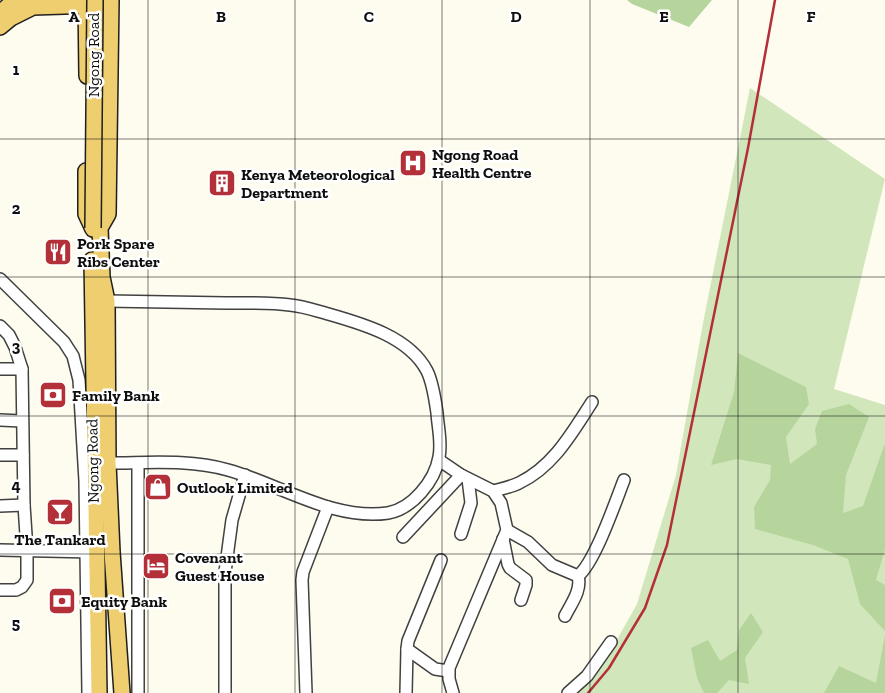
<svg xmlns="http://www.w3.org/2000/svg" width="885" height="693" viewBox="0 0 885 693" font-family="'Zilla Slab',serif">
  <rect width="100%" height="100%" fill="#fefbef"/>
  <polygon fill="#d2e6bb" points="750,88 885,179 834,389 885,405 885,693 577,693 605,661 637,604 676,475 703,323"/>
  <g fill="#b6d59c">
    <polygon points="627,0 712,0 689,27 632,4"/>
    <polygon points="738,353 806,387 809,404 786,437 790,464 817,444 815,429 822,411 849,404 869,417 846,475 843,513 863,506 885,443 885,549 876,580 885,585 885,631 860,604 848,559 813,545 755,529 754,507 770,480 771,465 737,459 711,465 734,392"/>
    <polygon points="751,613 763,632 745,658 749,684 729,680 717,693 704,693 697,678 691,648 708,640 720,661 737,650 739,630"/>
    <polygon points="885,635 885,693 824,693 839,666 876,683"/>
  </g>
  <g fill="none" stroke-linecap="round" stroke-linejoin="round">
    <g stroke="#414141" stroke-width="14">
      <g id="minor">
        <polyline points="0,279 64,342 73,356 79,380 85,481 88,693"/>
        <path d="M107,301C146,302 186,302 226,303C247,303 270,302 290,305C302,306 314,310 325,313C360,323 409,336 427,371C433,383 435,399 437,413C438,428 442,443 439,457C435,481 412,509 388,513C333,521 279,484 228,470C189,459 148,463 108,463"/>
        <polyline points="0,326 9,335 15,347 22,369 24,505 27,550 27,580 22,587 16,590 0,590"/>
        <polyline points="0,369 22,369"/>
        <polyline points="0,420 22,421"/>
        <polyline points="0,455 23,455"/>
        <polyline points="439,460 461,475 493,491 501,503 507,530 449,668 449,679 453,693"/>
        <path d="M493,491C501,489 511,487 519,483C553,467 572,433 592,402"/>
        <polyline points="0,506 24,505"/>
        <path d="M507,530L528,542L552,565L578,576C582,590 571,604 565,616"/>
        <polyline points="461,534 471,503 468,479"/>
        <polyline points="403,537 461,475"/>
        <polyline points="503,539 508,564 510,568 526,580 526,585 521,600"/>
        <polyline points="0,550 93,552"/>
        <polyline points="441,560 408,641 407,649 435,669 448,671"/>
        <path d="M578,576C595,562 615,503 624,480"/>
        <polyline points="138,693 138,463"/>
        <polyline points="225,693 225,572 232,520 245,475"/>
        <polyline points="306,693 302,580 303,572 328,507"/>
        <polyline points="406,693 407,649"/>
        <polyline points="568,693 587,676 611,642"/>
      </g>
    </g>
    <g stroke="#1f1f1f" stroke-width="18">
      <g id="major">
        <polyline points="86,0 87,76"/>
        <polyline points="111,0 108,214 100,228 102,277 107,301 108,463 112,552 122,693"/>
        <polyline points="0,13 8,6 25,0"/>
        <polyline points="0,27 11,18 33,7 96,5"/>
        <polyline points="86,171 86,214 93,229"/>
        <polyline points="92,260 99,693"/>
      </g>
    </g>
    <use href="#minor" stroke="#fff" stroke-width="11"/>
    <use href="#major" stroke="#eece6f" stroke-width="15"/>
    <polyline stroke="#b33038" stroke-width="2.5" points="588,693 609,668 645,608 667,545 748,148 775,0"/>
    <g stroke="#1f1f1f" stroke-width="18" stroke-linecap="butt">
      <polyline id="major-bridge" points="93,228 95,0"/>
    </g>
    <use href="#major-bridge" stroke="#eece6f" stroke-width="15"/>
  </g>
  <path fill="none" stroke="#0e0e0e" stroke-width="1" stroke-opacity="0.55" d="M148,0V693M295,0V693M442,0V693M590,0V693M738,0V693M0,139H885M0,277H885M0,416H885M0,554H885"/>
  <defs>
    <g id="hospital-square" transform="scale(1.4375)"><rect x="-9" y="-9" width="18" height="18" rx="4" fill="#b33038" stroke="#fff"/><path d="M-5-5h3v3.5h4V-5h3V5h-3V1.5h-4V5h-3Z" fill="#fff"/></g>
    <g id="building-square" transform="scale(1.4375)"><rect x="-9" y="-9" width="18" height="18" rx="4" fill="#b33038" stroke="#fff"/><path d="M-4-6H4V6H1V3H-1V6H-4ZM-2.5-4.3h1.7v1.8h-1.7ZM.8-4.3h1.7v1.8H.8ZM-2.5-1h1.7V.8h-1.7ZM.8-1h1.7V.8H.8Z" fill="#fff"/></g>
    <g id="restaurant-square" transform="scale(1.4375)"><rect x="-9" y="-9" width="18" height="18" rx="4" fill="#b33038" stroke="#fff"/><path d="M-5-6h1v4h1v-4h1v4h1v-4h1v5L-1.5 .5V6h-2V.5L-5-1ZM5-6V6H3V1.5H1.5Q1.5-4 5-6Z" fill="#fff"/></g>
    <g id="bank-square" transform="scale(1.4375)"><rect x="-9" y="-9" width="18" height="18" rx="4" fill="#b33038" stroke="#fff"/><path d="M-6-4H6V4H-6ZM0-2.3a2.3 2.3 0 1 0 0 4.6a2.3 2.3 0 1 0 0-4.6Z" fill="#fff"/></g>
    <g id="shop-square" transform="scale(1.4375)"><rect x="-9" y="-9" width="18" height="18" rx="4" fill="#b33038" stroke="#fff"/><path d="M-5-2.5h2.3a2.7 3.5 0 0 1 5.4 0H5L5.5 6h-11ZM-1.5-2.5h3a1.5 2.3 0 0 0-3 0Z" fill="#fff"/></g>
    <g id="bar-square" transform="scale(1.4375)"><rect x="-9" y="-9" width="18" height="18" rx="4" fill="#b33038" stroke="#fff"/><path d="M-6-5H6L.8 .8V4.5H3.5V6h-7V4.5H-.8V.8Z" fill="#fff"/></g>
    <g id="hotel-square" transform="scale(1.4375)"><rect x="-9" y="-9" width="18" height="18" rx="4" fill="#b33038" stroke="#fff"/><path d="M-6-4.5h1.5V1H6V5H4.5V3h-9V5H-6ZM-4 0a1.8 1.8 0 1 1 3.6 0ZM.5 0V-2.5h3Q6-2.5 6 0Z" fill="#fff"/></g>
  </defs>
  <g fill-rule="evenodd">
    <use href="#hospital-square" x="413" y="163"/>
    <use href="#building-square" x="222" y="183"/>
    <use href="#restaurant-square" x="58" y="252"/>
    <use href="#bank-square" x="53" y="395"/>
    <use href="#shop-square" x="158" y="487"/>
    <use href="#bar-square" x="60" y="512"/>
    <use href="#hotel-square" x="156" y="566"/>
    <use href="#bank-square" x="62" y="601"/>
  </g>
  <g text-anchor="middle" stroke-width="5" stroke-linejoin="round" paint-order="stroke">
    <g font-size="16" fill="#0e0e0e" stroke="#fff">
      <text transform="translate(93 55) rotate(-90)" y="6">Ngong Road</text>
      <text transform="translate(92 461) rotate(-91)" y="6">Ngong Road</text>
    </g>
    <g font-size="16" font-weight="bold" fill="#0e0e0e" stroke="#fff" text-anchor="start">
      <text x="432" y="160">Ngong Road<tspan x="432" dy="18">Health Centre</tspan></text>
      <text x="241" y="180">Kenya Meteorological<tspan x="241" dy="18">Department</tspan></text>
      <text x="77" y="249">Pork Spare<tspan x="77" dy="18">Ribs Center</tspan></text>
      <text x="72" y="401">Family Bank</text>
      <text x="177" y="493">Outlook Limited</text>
      <text x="60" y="545" text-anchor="middle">The Tankard</text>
      <text x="175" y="563">Covenant<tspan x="175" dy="18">Guest House</tspan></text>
      <text x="81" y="607">Equity Bank</text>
    </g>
  </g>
  <g font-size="16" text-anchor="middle" font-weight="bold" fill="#0e0e0e" stroke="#fff" stroke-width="5" stroke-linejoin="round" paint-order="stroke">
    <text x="74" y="22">A</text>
    <text x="221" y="22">B</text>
    <text x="369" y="22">C</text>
    <text x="516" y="22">D</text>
    <text x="664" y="22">E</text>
    <text x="811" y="22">F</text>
    <text x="16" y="75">1</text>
    <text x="16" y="214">2</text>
    <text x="16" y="352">3</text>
    <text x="16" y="491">4</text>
    <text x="16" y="629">5</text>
  </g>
</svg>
